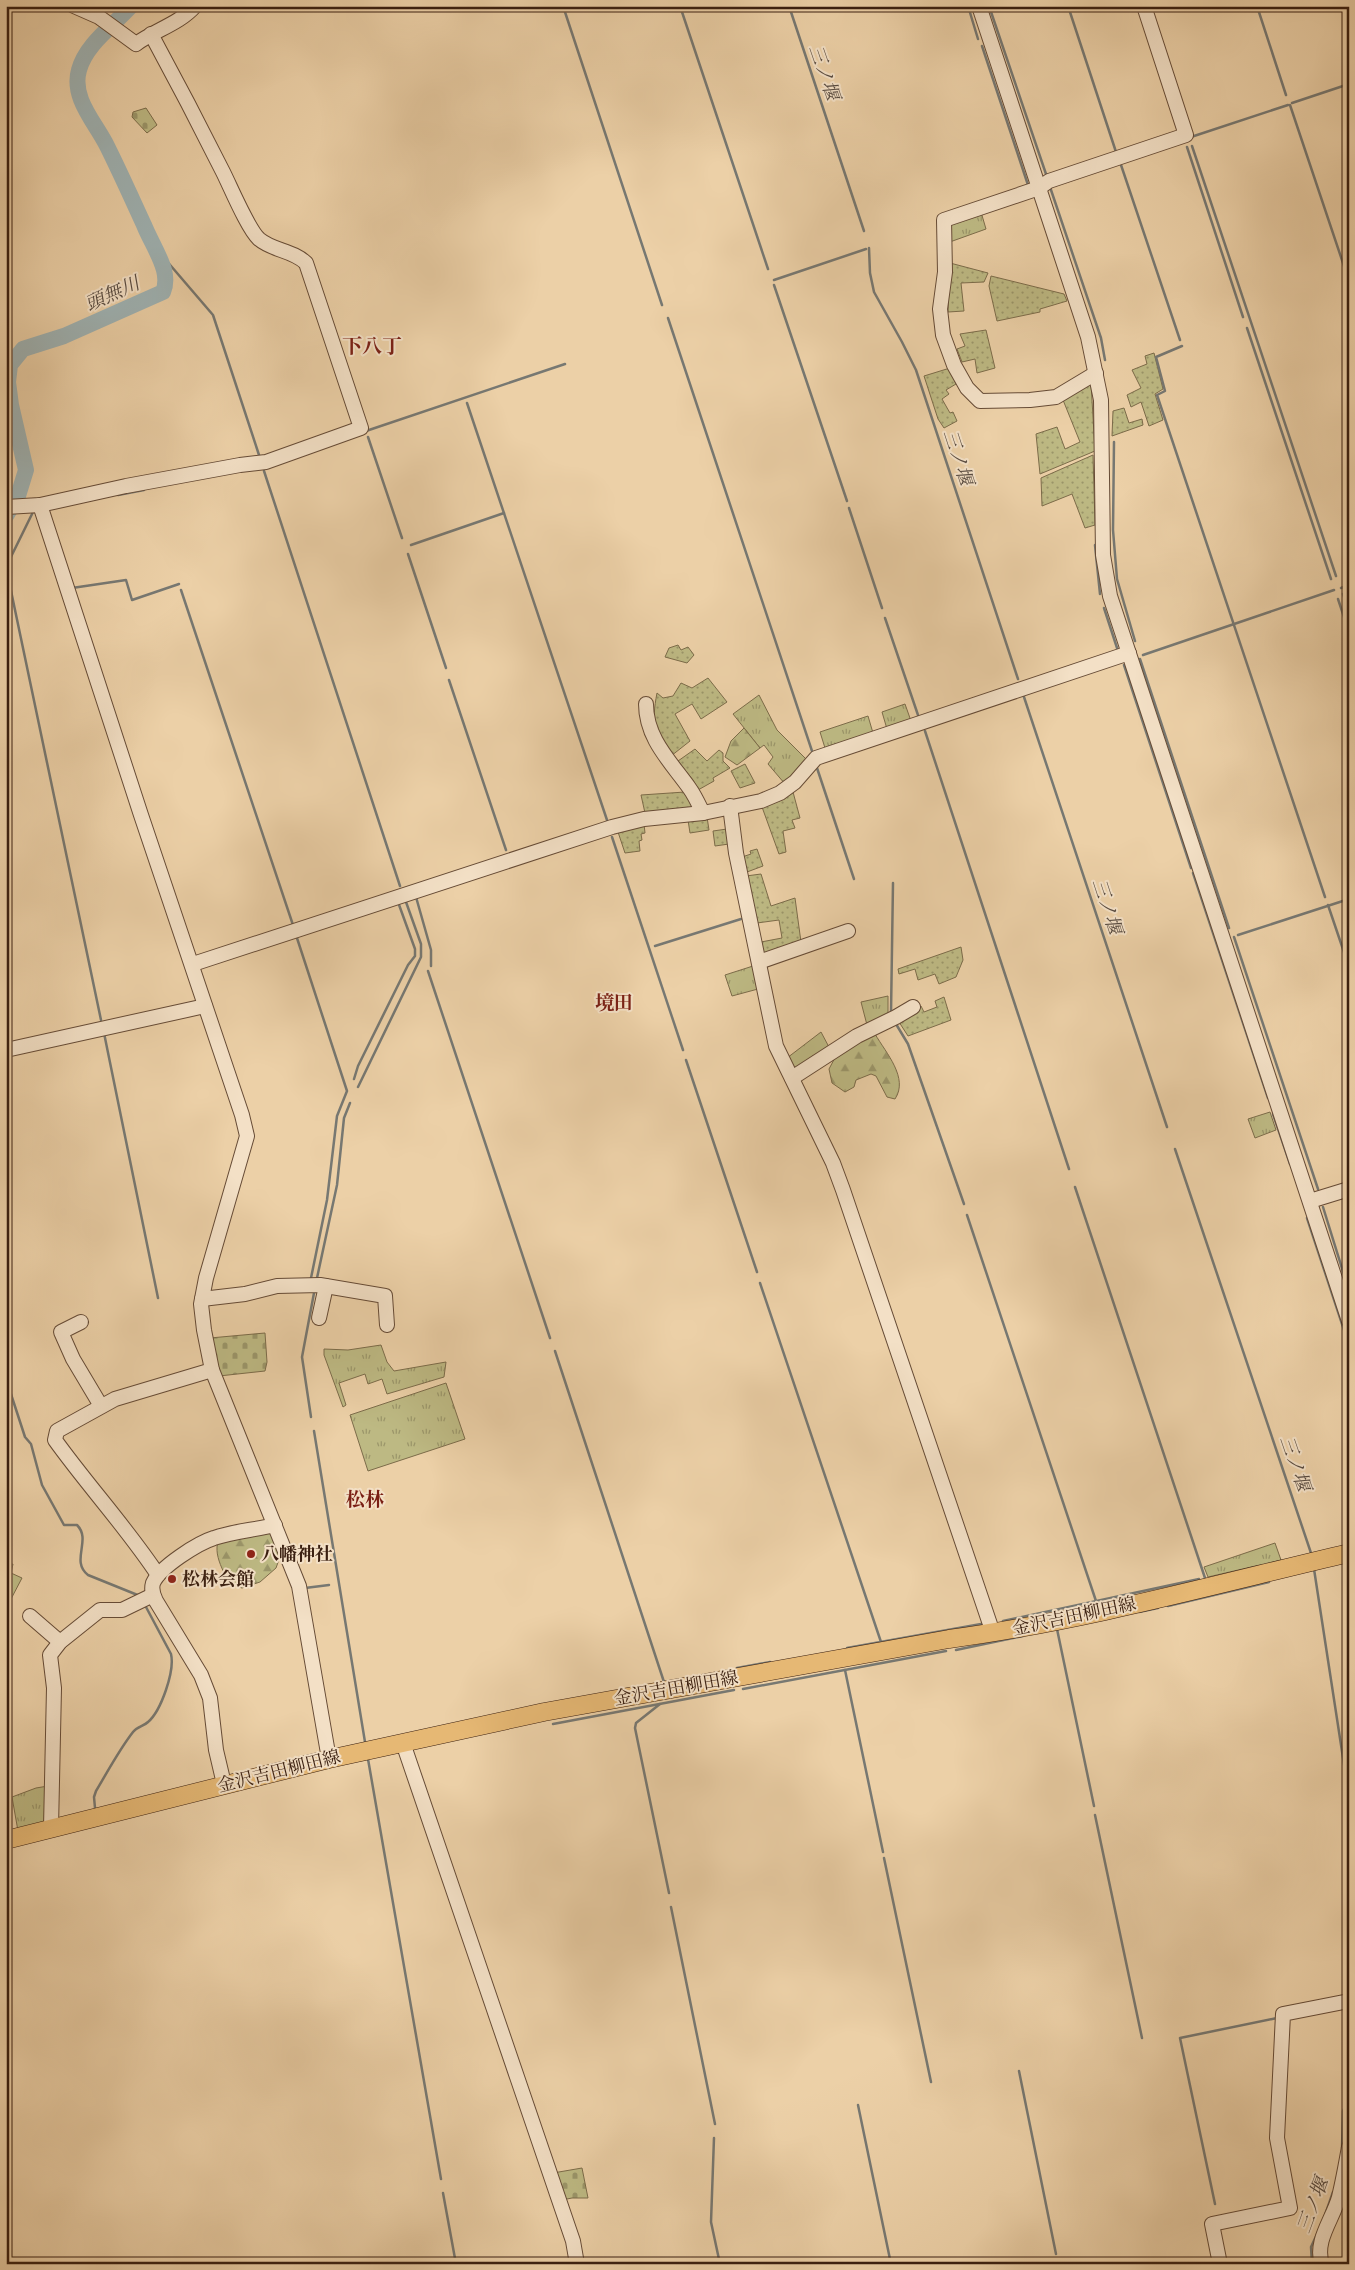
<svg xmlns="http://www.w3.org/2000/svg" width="1355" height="2270" viewBox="0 0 1355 2270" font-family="'Gentium Book Plus','Noto Serif JP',serif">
  <defs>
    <pattern id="grass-tufts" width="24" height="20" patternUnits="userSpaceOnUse" patternTransform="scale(1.25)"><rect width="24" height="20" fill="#bdb983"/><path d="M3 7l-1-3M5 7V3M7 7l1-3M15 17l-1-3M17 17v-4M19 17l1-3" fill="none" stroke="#9b966a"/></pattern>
    <pattern id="forest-firs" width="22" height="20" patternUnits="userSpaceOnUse" patternTransform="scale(1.25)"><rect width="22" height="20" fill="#bdb983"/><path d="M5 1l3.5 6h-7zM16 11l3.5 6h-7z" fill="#9b966a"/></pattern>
    <pattern id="cemetery-stones" width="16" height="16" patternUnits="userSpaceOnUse" patternTransform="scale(1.25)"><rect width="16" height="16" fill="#bdb983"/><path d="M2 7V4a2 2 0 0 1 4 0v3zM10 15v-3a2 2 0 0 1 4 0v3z" fill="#9b966a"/></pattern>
    <pattern id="park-dots" width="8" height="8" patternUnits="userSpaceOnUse" patternTransform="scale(1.25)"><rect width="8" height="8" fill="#bdb983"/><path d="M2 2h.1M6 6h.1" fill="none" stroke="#9b966a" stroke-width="1.8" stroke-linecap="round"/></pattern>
  </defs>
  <rect width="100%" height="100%" fill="#ecd0a7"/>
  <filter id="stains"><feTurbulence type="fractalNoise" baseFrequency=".004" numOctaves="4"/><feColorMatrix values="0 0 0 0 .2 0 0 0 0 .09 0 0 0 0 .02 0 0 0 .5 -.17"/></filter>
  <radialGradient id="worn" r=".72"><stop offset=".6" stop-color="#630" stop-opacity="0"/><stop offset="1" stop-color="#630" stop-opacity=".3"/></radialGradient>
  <g fill="url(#grass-tufts)" stroke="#7c6c4a">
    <polygon points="981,212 986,229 947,243 949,223"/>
    <polygon points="759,695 777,730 807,760 785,784 768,764 773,757 764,745 760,748 733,714"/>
    <polygon points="905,704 911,721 887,729 882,712"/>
    <polygon points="868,716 873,733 825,748 820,732"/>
    <polygon points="753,966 758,989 732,996 725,975"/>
    <polygon points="888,996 888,1017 867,1025 861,1002"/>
    <polygon points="821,1032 830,1049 795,1073 787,1058"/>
    <polygon points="1270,1112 1276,1130 1255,1138 1248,1119"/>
    <polygon points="381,1345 387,1362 394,1371 446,1362 444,1377 387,1394 382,1379 368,1384 365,1374 339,1383 346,1405 343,1407 324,1355 324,1349 348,1350"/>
    <polygon points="446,1383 465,1439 368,1471 350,1415"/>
    <polygon points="1275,1543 1281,1560 1208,1577 1204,1567"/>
    <polygon points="13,1564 11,1573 22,1578 11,1599 6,1598 6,1565"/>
    <polygon points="48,1786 48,1823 18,1831 12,1797 36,1788"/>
  </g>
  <g fill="url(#forest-firs)" stroke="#7c6c4a">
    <polygon points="744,728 760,748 737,765 725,757 731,741"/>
    <path d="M875,1034C886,1053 909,1078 895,1099L887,1097L876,1076L871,1074L856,1080L854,1087L845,1092L832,1083L829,1069L837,1054Z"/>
    <path d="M241,1525L277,1534L281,1554L276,1568L260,1582L242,1588L230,1584C222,1569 208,1546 225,1531C229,1528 236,1527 241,1525Z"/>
  </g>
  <g fill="url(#cemetery-stones)" stroke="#7c6c4a">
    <polygon points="146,108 157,125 147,133 132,117 133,112"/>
    <polygon points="265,1333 267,1362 265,1371 219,1376 210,1338"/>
    <polygon points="582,2168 588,2198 572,2198 562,2200 553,2173"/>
  </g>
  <g fill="url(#park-dots)" stroke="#7c6c4a">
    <polygon points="950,263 988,273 984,282 961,283 964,311 948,312"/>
    <polygon points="991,276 1064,294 1067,301 1040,309 1040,312 997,321 989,286"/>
    <polygon points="986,330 995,368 977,373 975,359 962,362 957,349 965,346 960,334"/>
    <polygon points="1154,353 1163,389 1155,394 1163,420 1149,426 1141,402 1131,407 1127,395 1141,388 1132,370 1147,364 1145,356"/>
    <polygon points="950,368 956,384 946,390 949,394 942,399 950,413 953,412 957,421 944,428 938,419 924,376"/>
    <polygon points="1091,383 1095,451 1040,474 1036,434 1057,427 1065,449 1080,442 1063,400"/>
    <polygon points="1124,408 1129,423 1142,419 1143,425 1112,436 1113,411"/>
    <polygon points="1093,455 1095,525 1085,528 1072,494 1042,506 1041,478"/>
    <polygon points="678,645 681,650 688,647 694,655 687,663 665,657 669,648"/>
    <path d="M708,678L727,702L701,719L692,704L675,714L690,741L671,756C655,730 651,724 657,693L663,698L673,696L681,683L692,688Z"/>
    <polygon points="695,749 707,761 719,750 723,753 723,761 730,768 713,778 714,781 698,790 693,780 678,761"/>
    <polygon points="745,764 755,783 740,788 731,771"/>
    <polygon points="685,792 695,809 645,813 641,795"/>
    <polygon points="793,792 800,818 792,820 795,828 783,831 786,852 779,854 762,807 782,800"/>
    <polygon points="707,817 709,830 690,833 688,820"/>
    <polygon points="644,824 645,833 641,834 642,840 639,841 640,851 625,853 617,829"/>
    <polygon points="727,829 729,844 715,846 713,831"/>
    <polygon points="757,849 763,866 747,872 742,857 751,854 750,851"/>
    <polygon points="761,874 771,906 795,898 801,942 763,954 761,942 782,938 779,920 757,923 746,876"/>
    <polygon points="961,947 963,960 956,977 939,984 935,974 918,980 915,969 899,974 898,969"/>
    <polygon points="944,997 951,1020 908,1036 899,1022 921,1006 924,1012 937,1007 935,1001"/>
  </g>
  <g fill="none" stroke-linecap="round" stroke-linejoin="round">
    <g stroke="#777872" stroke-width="2.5">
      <polyline points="563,6 662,305"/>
      <polyline points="680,6 768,269"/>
      <polyline points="789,6 864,231"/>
      <polyline points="968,6 978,39"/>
      <polyline points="989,6 1046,174"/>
      <polyline points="1068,6 1116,152"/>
      <polyline points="1257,6 1286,95"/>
      <polyline points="982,46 1028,185"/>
      <polyline points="1292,103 1349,84"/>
      <polyline points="1290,105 1349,281"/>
      <polyline points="1191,137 1288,105"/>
      <polyline points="1192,146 1336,576"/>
      <polyline points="1187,147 1243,317"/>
      <polyline points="1120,162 1180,340"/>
      <polyline points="1050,187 1101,338 1105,360"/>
      <polyline points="869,248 870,273 874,292 902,342 916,370 1018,679"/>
      <polyline points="157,255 165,259 213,315 259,455"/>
      <polyline points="774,280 866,249"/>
      <polyline points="774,285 847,501"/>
      <polyline points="668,318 813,754"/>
      <polyline points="1247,328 1331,579"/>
      <polyline points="1182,346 1156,357 1165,391 1157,395 1325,897"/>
      <polyline points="467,403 608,823"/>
      <polyline points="366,431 565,364"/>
      <polyline points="368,437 402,538"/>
      <polyline points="1114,442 1113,530 1117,579 1135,641"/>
      <polyline points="264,471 400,886"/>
      <polyline points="118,495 144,490"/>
      <polyline points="849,508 882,608"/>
      <polyline points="33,512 6,567 101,1020"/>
      <polyline points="411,545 504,513"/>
      <polyline points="1095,545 1100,594"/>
      <polyline points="408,554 446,668"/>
      <polyline points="72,588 126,580 132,600 179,584"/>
      <polyline points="1341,588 1349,585"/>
      <polyline points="181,590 293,925"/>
      <polyline points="1343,594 1349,612"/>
      <polyline points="1338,599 1349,632"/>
      <polyline points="1104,608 1118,651"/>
      <polyline points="885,618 919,718"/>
      <polyline points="1143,655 1334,590"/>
      <polyline points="1140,659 1229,928"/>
      <polyline points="1124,665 1191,868"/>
      <polyline points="449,680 506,850"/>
      <polyline points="1023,694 1167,1127"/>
      <polyline points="925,731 1069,1169"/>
      <polyline points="817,768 854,879"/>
      <polyline points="612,837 683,1050"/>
      <polyline points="1193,873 1268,1098"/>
      <polyline points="416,897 431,950 431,966"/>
      <polyline points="1328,905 1349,967"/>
      <polyline points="296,935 347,1091 337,1116 327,1200 311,1278"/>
      <polyline points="1238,935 1349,899"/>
      <polyline points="1234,937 1318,1189"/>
      <polyline points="655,946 741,919"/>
      <polyline points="428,971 550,1338"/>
      <polyline points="891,1013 893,883"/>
      <polyline points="896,1024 908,1044 964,1204"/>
      <polyline points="104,1033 158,1298"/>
      <polyline points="686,1060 757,1272"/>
      <polyline points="354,1079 358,1066 408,965 415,956 415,949 398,902"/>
      <polyline points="358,1087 421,957 421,944 406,902"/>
      <polyline points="1273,1114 1290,1164"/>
      <polyline points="1175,1149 1312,1556"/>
      <polyline points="1075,1187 1205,1578"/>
      <polyline points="1323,1207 1349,1291"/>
      <polyline points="967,1215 1096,1601"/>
      <polyline points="1307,1218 1344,1330"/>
      <polyline points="317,1278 337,1185 344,1118 350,1103"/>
      <polyline points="760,1283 881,1642"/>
      <polyline points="1347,1339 1349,1343"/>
      <polyline points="555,1351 664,1682"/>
      <path d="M8,1385L25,1437L31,1444L42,1485L64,1525H77C92,1540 70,1561 88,1575L140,1596"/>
      <polyline points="311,1417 302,1357 314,1293"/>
      <polyline points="314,1431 365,1742"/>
      <polyline points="1314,1569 1349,1797"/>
      <polyline points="305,1588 329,1585"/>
      <polyline points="1168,1606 1269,1582"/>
      <polyline points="1139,1612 1158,1608"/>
      <polyline points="1003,1621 1199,1579"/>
      <polyline points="1057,1629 1094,1806"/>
      <polyline points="847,1648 981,1624"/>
      <polyline points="956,1650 1023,1636"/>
      <polyline points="737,1668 770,1662"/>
      <polyline points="845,1670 883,1852"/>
      <polyline points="743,1689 946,1651"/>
      <polyline points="660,1704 636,1723 635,1728 669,1893"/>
      <polyline points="553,1724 734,1690"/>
      <polyline points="368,1759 441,2179"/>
      <path d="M95,1808L94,1797L96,1791C108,1771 119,1750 133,1732C137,1727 144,1726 148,1722C161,1711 175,1671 171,1654L146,1607"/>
      <polyline points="1095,1815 1142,2038"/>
      <polyline points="884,1858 931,2082"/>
      <polyline points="671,1907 715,2124"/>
      <polyline points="1019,2071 1056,2254"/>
      <polyline points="858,2105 891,2264"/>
      <polyline points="714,2138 711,2222 720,2264"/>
      <polyline points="1342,2148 1343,2111 1349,2098"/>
      <polyline points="443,2193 456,2264"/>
      <polyline points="1215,2204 1180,2038 1277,2018"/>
      <polyline points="1325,2215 1333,2192"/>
      <polyline points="1058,2260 1059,2264"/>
      <polyline points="1312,2264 1311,2247 1318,2232"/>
    </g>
    <path stroke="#9fb3b4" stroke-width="16" d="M6,516L18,496L26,470L11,405L8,382L10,365L23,349L64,336L163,292C166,285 166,278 164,270C160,255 150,240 144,225C132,199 120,172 107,146C95,122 71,98 79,70C86,44 113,26 131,6"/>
    <g stroke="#664b36" stroke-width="16">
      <g id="minor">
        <path d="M74,6L99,17L136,44C155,30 179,24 195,6"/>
        <polyline points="979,6 1088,337 1101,400 1103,555 1110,596 1349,1321"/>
        <polyline points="1096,373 1056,397 1030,400 980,401 967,388 954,365 943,335 940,309 945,272 944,220 1039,188 1049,181 1186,135 1144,6"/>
        <polyline points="40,505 141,815 242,1115 247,1136 206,1278 201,1304 204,1330 212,1370 299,1586 329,1759"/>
        <path d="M6,507L40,505L126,486L240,465L266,462L361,428L306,263C293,250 273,251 259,239C248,229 231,188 223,172C200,126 176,80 151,34"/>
        <path d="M646,704C646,739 671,762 690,789C695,796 699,805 703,813"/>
        <polyline points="730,806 736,853 776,1046 833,1163 843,1190 993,1633"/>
        <polyline points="759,962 848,931"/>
        <polyline points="193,964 612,827 644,819 703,813 761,801 780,793 795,782 816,758 1129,653"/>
        <polyline points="6,1050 205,1006"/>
        <polyline points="792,1078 857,1036 896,1017 913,1007"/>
        <polyline points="1310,1201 1349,1189"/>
        <polyline points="202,1299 245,1294 277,1286 320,1285 385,1296 387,1325"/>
        <polyline points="319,1318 326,1286"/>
        <polyline points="81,1322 61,1332 73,1359 101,1406"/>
        <path d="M158,1575C127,1528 88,1486 55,1440L57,1431L115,1399L212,1370"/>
        <polyline points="30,1616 60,1642"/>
        <polyline points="403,1743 573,2241 577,2264"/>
        <path d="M224,1784L216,1750L210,1698L201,1675L156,1601C153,1595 151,1590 153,1583C160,1567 198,1543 214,1538C234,1531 255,1530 275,1525"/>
        <polyline points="51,1828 54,1688 50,1655 60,1642 100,1610 122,1610 153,1595"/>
        <polyline points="1220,2264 1212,2224 1290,2208 1277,2138 1283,2014 1349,2001"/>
        <path d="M1322,2264C1314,2241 1333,2219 1339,2197C1343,2181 1346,2164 1349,2147"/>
      </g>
    </g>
    <g stroke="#3a1f10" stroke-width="19">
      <path id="major" d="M6,1840L329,1759L544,1712L949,1639C1084,1621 1217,1584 1349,1553"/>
    </g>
    <use href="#minor" stroke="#f3e0c6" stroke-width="14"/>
    <use href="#major" stroke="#e6b874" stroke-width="18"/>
  </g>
  <g fill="#8f2418" stroke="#f3e0c6" stroke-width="2">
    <circle cx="251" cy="1554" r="5"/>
    <circle cx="172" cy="1579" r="5"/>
  </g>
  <g text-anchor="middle" stroke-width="4" stroke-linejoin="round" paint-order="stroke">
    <g font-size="18" font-weight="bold" fill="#3a1f10" stroke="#f3e0c6" text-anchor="start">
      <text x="261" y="1560">八幡神社</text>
      <text x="182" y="1585">松林会館</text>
    </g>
    <g font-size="18" fill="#3a1f10" stroke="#f3e0c6">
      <text transform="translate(1074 1616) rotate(-12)" y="6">金沢吉田柳田線</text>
      <text transform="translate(676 1688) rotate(-10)" y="6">金沢吉田柳田線</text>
      <text transform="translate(279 1771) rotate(-14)" y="6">金沢吉田柳田線</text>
    </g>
    <g font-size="19" font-style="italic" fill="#584b41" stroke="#f3e0c6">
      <text transform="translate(825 72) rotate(71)" y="7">三ノ堰</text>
      <text transform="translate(112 293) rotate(-24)" y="7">頭無川</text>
      <text transform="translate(959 457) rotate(72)" y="7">三ノ堰</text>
      <text transform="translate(1108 906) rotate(72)" y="7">三ノ堰</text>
      <text transform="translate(1296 1463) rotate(71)" y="7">三ノ堰</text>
      <text transform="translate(1312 2205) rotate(-70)" y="7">三ノ堰</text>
    </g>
    <g font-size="19" font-weight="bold" fill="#7a1f14" stroke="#f3e0c6">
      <text x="614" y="1009">境田</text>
      <text x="365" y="1506">松林</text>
    </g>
    <g font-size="20" font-weight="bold" fill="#7a1f14" stroke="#f3e0c6">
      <text x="372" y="353">下八丁</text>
    </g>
  </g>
  <rect width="1355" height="2270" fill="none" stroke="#ecd0a7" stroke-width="25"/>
  <rect x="8" y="8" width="1340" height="2255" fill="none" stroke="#3a1f10" stroke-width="2.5"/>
  <rect x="12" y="12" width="1330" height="2245" fill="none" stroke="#3a1f10"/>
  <rect width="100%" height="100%" filter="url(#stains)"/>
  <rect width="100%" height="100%" fill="url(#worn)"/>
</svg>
